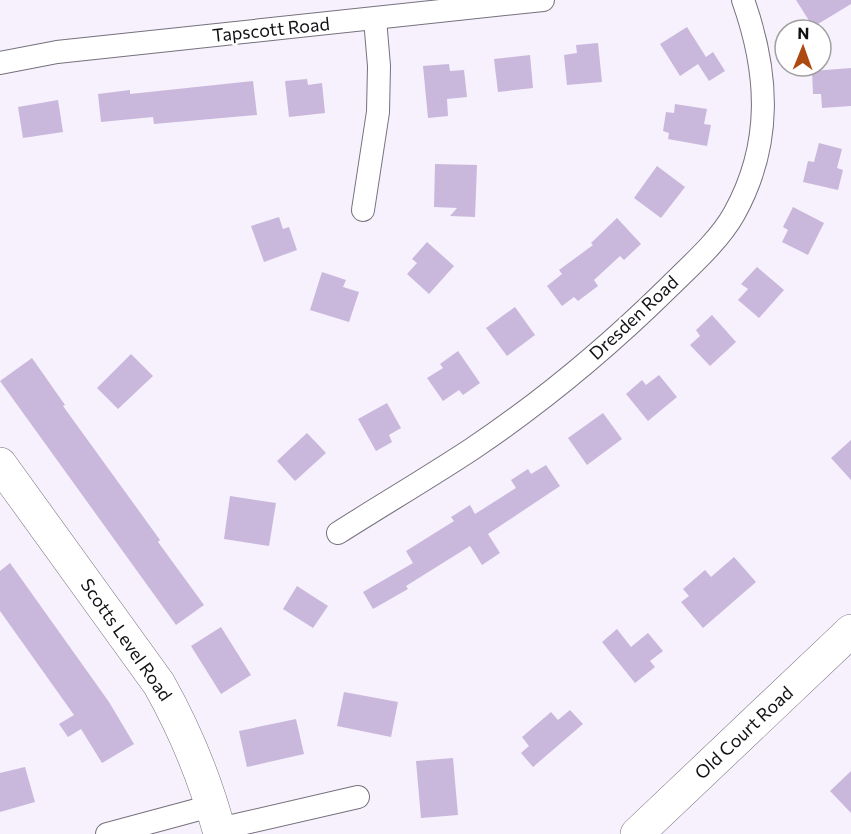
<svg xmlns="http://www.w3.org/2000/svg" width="851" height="834" viewBox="0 0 851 834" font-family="Commissioner,sans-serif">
  <rect width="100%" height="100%" fill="#f6f1fd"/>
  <g fill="#c9b8dc">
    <polygon points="796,0 851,0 851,4 813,27"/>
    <polygon points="687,27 706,57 713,52 725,71 709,81 698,64 680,76 660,44"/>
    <polygon points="598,43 602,82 567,85 564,55 577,53 576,45"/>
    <polygon points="530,55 533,88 498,92 494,59"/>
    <polygon points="449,64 450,71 464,70 467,97 447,99 448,116 428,118 423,66"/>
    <polygon points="851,68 851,106 822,108 821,94 813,94 812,71"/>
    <polygon points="307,79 308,85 322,83 325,113 289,117 285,81"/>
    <polygon points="253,81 257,115 154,124 153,117 101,122 98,94 130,90 130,94"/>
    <polygon points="58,100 63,132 23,138 18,107"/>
    <polygon points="675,104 707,109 704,124 711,125 707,146 668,139 669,133 663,131 666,112 674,113"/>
    <polygon points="819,143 842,149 837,168 843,170 838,190 803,182 808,161 814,162"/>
    <polygon points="435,164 477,165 475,217 450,216 457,208 434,207"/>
    <polygon points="657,166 685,187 661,218 634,198"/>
    <polygon points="793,207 824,223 808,255 782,242 788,230 783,227"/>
    <polygon points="279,217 283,229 289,227 297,250 264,262 251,226"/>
    <polygon points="617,218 641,244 624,260 620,256 594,280 598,286 578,301 574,297 562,306 547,286 562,274 559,270 593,245 591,243"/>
    <polygon points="427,242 454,266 429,294 407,274 417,263 412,259"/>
    <polygon points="757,267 784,290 759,318 738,300 748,289 741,284"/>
    <polygon points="322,272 346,280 343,287 359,292 349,322 310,310"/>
    <polygon points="515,307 535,335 507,356 486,328"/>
    <polygon points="712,315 736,342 710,366 690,345 700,336 696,330"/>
    <polygon points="458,351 480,383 463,395 459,390 443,401 427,378 443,368 440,364"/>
    <polygon points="131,354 153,376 118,409 97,388"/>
    <polygon points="32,358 65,405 63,406 160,540 158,542 204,605 176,625 0,381"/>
    <polygon points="659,375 677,397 648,421 626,394 642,380 646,385"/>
    <polygon points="387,403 401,428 389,435 392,442 376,451 358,419"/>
    <polygon points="603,413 622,439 587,465 568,438"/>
    <polygon points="307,433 326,453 295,481 277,461"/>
    <polygon points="851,440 851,480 831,458"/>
    <polygon points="546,465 560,486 488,534 500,553 482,565 470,546 406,586 408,589 373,609 363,592 413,563 406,551 454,521 451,517 470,505 475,514 516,488 511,480 528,469 531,474"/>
    <polygon points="230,496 276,503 269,546 224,539"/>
    <polygon points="734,557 756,582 703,628 681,602 689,596 683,589 705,570 711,577"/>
    <polygon points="10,563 109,702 134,744 102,763 81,729 68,737 59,724 74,715 0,611 0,571"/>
    <polygon points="297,586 328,606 313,628 283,609"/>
    <polygon points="221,627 251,675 221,694 191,646"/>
    <polygon points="617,629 631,647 648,633 663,651 650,661 655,667 635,683 602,642"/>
    <polygon points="344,692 398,702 391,737 337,726"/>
    <polygon points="570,710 583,724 533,767 521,753 529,746 522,737 551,712 558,720"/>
    <polygon points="296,719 304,754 247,767 239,731"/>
    <polygon points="453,758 458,815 421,818 416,761"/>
    <polygon points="25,767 35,802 0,812 0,773"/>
    <polygon points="851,771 851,813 830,791"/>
  </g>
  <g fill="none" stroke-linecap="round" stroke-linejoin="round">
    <g stroke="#75717c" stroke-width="24">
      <g id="street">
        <polyline points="0,63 57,52 543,0"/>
        <polyline points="363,210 378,112 379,66 375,19"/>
        <path d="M338,533C382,505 428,478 472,449C542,402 608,347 668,288C689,267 719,241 734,214C773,144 769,73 743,0"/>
        <polyline points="219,829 358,797"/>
        <polyline points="107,834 211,806"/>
      </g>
    </g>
    <g stroke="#75717c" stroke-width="34">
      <g id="secondary">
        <path d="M0,464L159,684C186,732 206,781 220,834"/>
        <polyline points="637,834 851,631"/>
      </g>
    </g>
    <use href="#street" stroke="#fff" stroke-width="22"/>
    <use href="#secondary" stroke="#fff" stroke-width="33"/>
  </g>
  <g text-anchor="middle" stroke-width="4.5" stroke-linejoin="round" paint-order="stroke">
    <g font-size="18" fill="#111014" stroke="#fff">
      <text transform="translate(271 30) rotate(-6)" y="6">Tapscott Road</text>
      <text transform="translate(634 318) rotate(-43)" y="6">Dresden Road</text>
      <text transform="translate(126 640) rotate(55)" y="6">Scotts Level Road</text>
      <text transform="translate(744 733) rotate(-43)" y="6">Old Court Road</text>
    </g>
  </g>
  <g transform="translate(803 48) rotate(1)"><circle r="28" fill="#ffffff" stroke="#a09fa1" stroke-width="1.5"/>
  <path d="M0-4.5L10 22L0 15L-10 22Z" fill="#ad4a11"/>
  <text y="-9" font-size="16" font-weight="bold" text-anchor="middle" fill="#111014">N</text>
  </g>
</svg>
